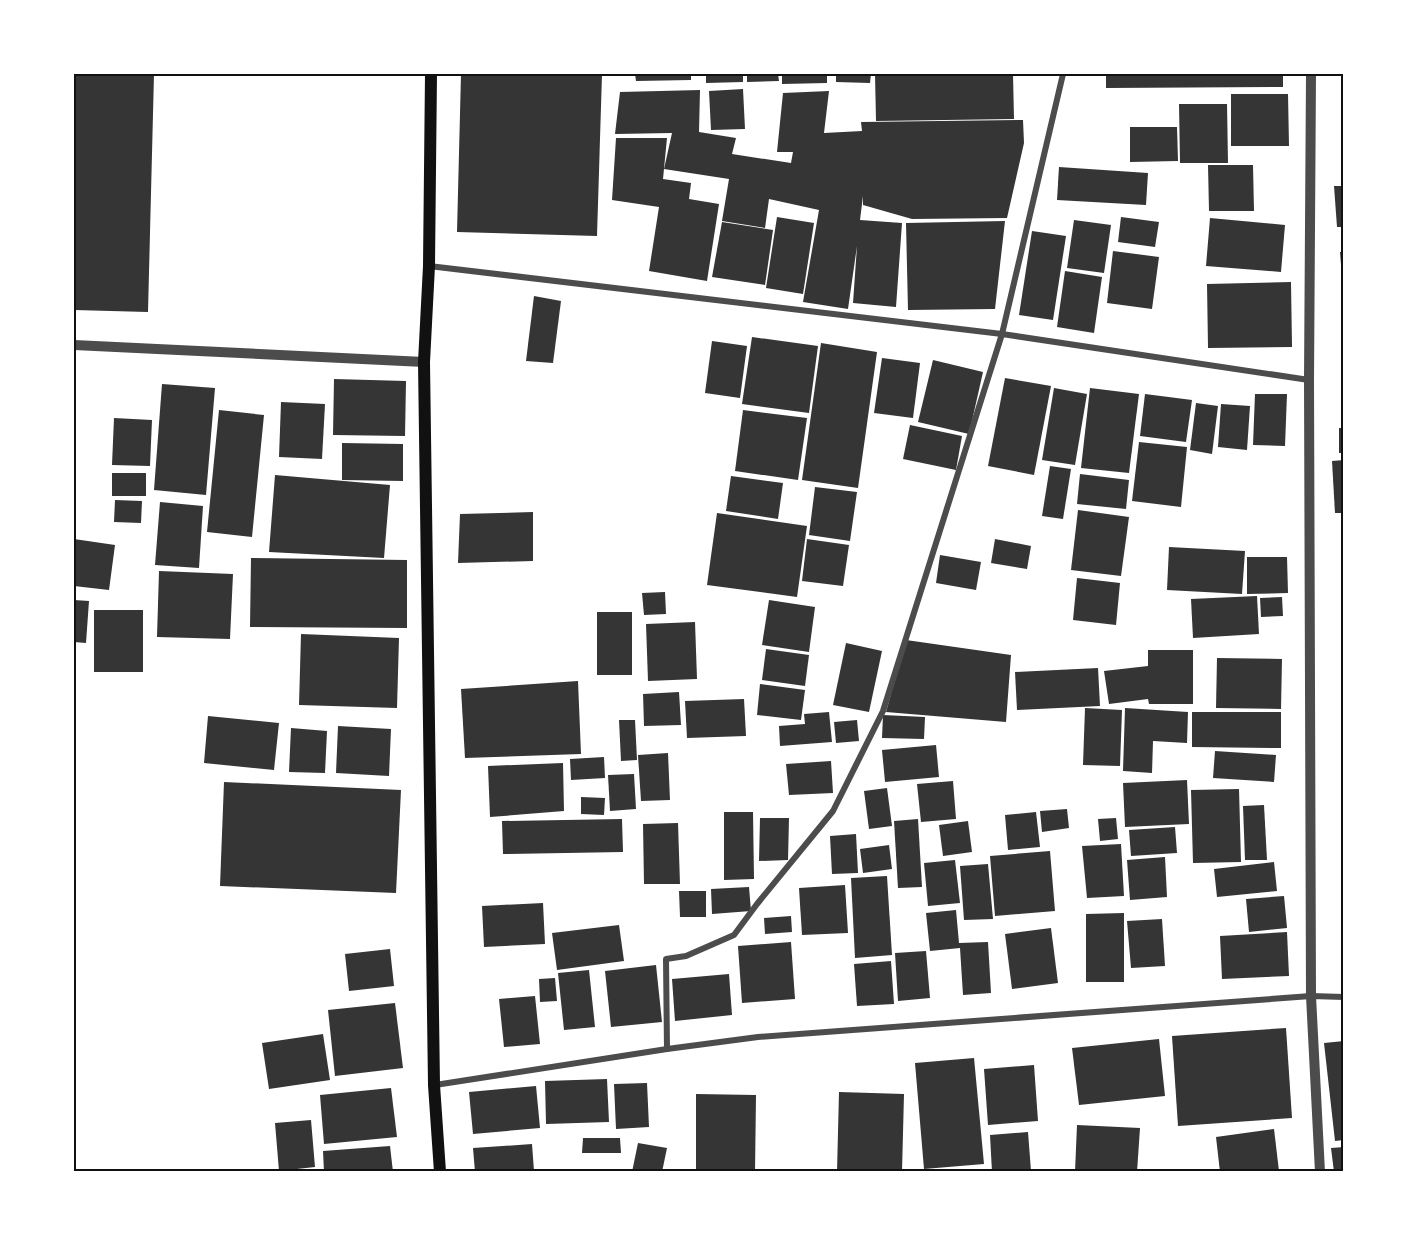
<svg xmlns="http://www.w3.org/2000/svg" width="1417" height="1245" viewBox="0 0 1417 1245" font-family="'Titillium Web',sans-serif">
  <rect width="100%" height="100%" fill="#fff"/>
  <g fill="#353535">
    <polygon points="74,74 154,74 148,312 74,310"/>
    <polygon points="461,74 602,74 597,236 457,232"/>
    <polygon points="635,74 691,74 691,80 636,81"/>
    <polygon points="706,74 743,74 743,82 706,83"/>
    <polygon points="747,74 778,74 779,81 747,82"/>
    <polygon points="782,74 827,74 827,83 782,84"/>
    <polygon points="836,74 871,74 870,83 836,82"/>
    <polygon points="875,74 1013,74 1014,119 876,121"/>
    <polygon points="1106,74 1283,74 1283,87 1106,88"/>
    <polygon points="743,89 745,129 711,130 709,91"/>
    <polygon points="700,90 699,132 736,138 732,154 791,163 793,152 777,152 783,93 829,91 824,133 862,131 861,122 1023,120 1024,143 1007,218 912,219 863,205 863,196 860,220 902,223 896,307 853,303 857,246 848,309 803,302 819,210 769,199 765,228 722,221 729,179 664,169 672,133 615,134 620,92"/>
    <polygon points="1231,94 1288,94 1289,146 1231,146"/>
    <polygon points="1179,104 1227,104 1228,163 1180,163"/>
    <polygon points="1130,127 1177,127 1178,161 1130,162"/>
    <polygon points="616,138 667,138 663,179 691,183 689,199 719,204 707,281 649,271 659,207 612,200"/>
    <polygon points="1208,165 1253,165 1254,211 1209,211"/>
    <polygon points="1059,167 1148,173 1146,205 1057,200"/>
    <polygon points="1334,186 1344,186 1344,227 1337,227"/>
    <polygon points="777,217 814,223 803,294 766,288"/>
    <polygon points="1121,217 1159,222 1155,247 1118,242"/>
    <polygon points="1210,218 1285,225 1281,272 1206,266"/>
    <polygon points="1074,220 1111,225 1104,273 1067,268"/>
    <polygon points="1005,221 995,309 908,310 906,223"/>
    <polygon points="722,222 773,230 765,285 712,277"/>
    <polygon points="1032,231 1066,236 1053,320 1019,315"/>
    <polygon points="1113,251 1159,257 1152,309 1107,303"/>
    <polygon points="1340,252 1344,252 1344,277 1342,277"/>
    <polygon points="1065,271 1102,277 1094,333 1057,327"/>
    <polygon points="1291,282 1292,347 1208,348 1207,284"/>
    <polygon points="534,296 561,301 553,363 526,361"/>
    <rect x="1341" y="306" width="3" height="29"/>
    <polygon points="752,337 818,346 809,413 742,404"/>
    <polygon points="712,341 747,346 740,398 705,393"/>
    <polygon points="821,343 877,352 858,488 802,480"/>
    <polygon points="882,358 920,363 913,418 874,413"/>
    <polygon points="933,360 983,372 969,434 918,422"/>
    <polygon points="1005,378 1051,386 1034,475 988,466"/>
    <polygon points="334,379 406,381 405,436 333,435"/>
    <polygon points="162,384 215,388 206,495 154,490"/>
    <polygon points="1054,388 1087,394 1075,465 1042,460"/>
    <polygon points="1090,388 1139,394 1129,473 1081,468"/>
    <polygon points="1145,394 1192,400 1186,442 1140,436"/>
    <polygon points="1255,394 1287,394 1285,446 1253,445"/>
    <polygon points="281,402 325,404 322,459 279,457"/>
    <polygon points="1196,403 1218,406 1212,454 1190,450"/>
    <polygon points="1221,404 1250,406 1247,450 1218,447"/>
    <polygon points="219,410 264,415 252,537 207,532"/>
    <polygon points="743,410 807,418 798,480 735,471"/>
    <polygon points="114,418 152,420 150,466 112,465"/>
    <polygon points="910,425 962,436 956,470 903,459"/>
    <rect x="1339" y="428" width="5" height="25"/>
    <polygon points="1139,442 1187,447 1181,507 1132,501"/>
    <polygon points="342,443 403,444 403,481 342,480"/>
    <polygon points="1344,460 1344,513 1335,513 1332,461"/>
    <polygon points="1050,466 1071,469 1063,519 1042,516"/>
    <rect x="112" y="473" width="34" height="23"/>
    <polygon points="1080,474 1129,480 1126,509 1077,504"/>
    <polygon points="275,475 390,485 384,558 269,552"/>
    <polygon points="731,476 783,483 778,519 726,511"/>
    <polygon points="815,487 857,492 850,541 809,535"/>
    <polygon points="115,500 142,501 141,523 114,522"/>
    <polygon points="160,502 203,506 199,568 155,565"/>
    <polygon points="1078,510 1129,517 1121,576 1071,570"/>
    <polygon points="533,512 533,561 458,563 460,514"/>
    <polygon points="717,513 807,526 797,597 707,585"/>
    <polygon points="74,539 115,545 109,590 74,586"/>
    <polygon points="807,539 849,545 843,586 802,581"/>
    <polygon points="995,539 1031,546 1027,569 991,563"/>
    <polygon points="1169,547 1245,551 1242,594 1167,590"/>
    <polygon points="940,555 981,562 976,590 936,583"/>
    <polygon points="1247,557 1287,557 1288,593 1247,594"/>
    <polygon points="251,558 407,560 407,628 250,627"/>
    <polygon points="159,571 233,574 230,639 157,637"/>
    <polygon points="1077,578 1120,583 1116,625 1073,620"/>
    <polygon points="665,592 666,614 644,615 642,593"/>
    <polygon points="1257,596 1259,634 1193,638 1191,599"/>
    <polygon points="1282,597 1283,616 1261,617 1260,598"/>
    <polygon points="74,600 89,601 86,643 74,642"/>
    <polygon points="769,600 815,607 809,652 762,645"/>
    <rect x="94" y="610" width="49" height="62"/>
    <rect x="597" y="612" width="35" height="63"/>
    <polygon points="695,622 697,679 648,681 646,624"/>
    <polygon points="301,634 399,638 397,708 299,705"/>
    <polygon points="906,640 1011,655 1006,722 886,712"/>
    <polygon points="846,643 882,651 869,712 833,705"/>
    <polygon points="766,649 809,655 805,686 762,680"/>
    <polygon points="1148,650 1193,650 1193,704 1149,704 1148,699 1109,704 1104,671 1148,666"/>
    <polygon points="1217,658 1282,659 1281,709 1216,708"/>
    <polygon points="1098,668 1100,706 1017,710 1015,672"/>
    <polygon points="578,681 581,754 465,758 461,689"/>
    <polygon points="760,684 805,690 801,720 757,715"/>
    <polygon points="679,692 681,725 644,726 643,694"/>
    <polygon points="744,699 746,736 687,738 685,701"/>
    <polygon points="1085,708 1122,710 1120,766 1083,765"/>
    <polygon points="1125,708 1188,712 1187,743 1153,741 1152,773 1123,771"/>
    <polygon points="829,712 832,742 780,746 779,726 805,724 804,714"/>
    <polygon points="1192,712 1281,712 1281,748 1192,747"/>
    <polygon points="883,715 925,717 924,739 882,738"/>
    <polygon points="208,716 279,723 274,770 204,763"/>
    <polygon points="619,720 635,720 637,760 621,761"/>
    <polygon points="857,720 859,741 836,743 834,722"/>
    <polygon points="338,726 391,729 389,776 336,773"/>
    <polygon points="291,728 327,731 325,773 289,772"/>
    <polygon points="936,745 939,777 885,782 882,750"/>
    <polygon points="1215,751 1276,755 1274,782 1213,778"/>
    <polygon points="668,753 670,800 641,801 638,755"/>
    <polygon points="604,757 605,778 571,780 570,759"/>
    <polygon points="831,761 833,793 789,795 786,764"/>
    <polygon points="563,763 564,811 490,817 488,766"/>
    <polygon points="634,774 636,809 610,811 608,775"/>
    <polygon points="1187,780 1189,824 1125,827 1123,783"/>
    <polygon points="953,781 956,819 921,822 917,784"/>
    <polygon points="224,782 401,790 396,893 220,886"/>
    <polygon points="887,788 892,826 869,829 864,791"/>
    <polygon points="1239,789 1241,862 1193,863 1191,790"/>
    <polygon points="581,797 605,798 604,815 581,814"/>
    <polygon points="1264,805 1267,860 1245,860 1243,806"/>
    <polygon points="1067,809 1069,828 1042,832 1040,811"/>
    <polygon points="724,812 753,812 754,879 724,880"/>
    <polygon points="1036,812 1040,847 1008,850 1005,815"/>
    <polygon points="760,818 789,818 788,860 759,861"/>
    <polygon points="1116,818 1118,839 1100,841 1098,819"/>
    <polygon points="622,819 623,852 503,854 502,821"/>
    <polygon points="918,819 922,887 898,888 894,821"/>
    <polygon points="968,821 972,852 943,856 939,825"/>
    <polygon points="678,823 680,884 644,884 643,824"/>
    <polygon points="1175,827 1177,853 1131,856 1129,830"/>
    <polygon points="856,834 858,873 832,874 830,836"/>
    <polygon points="1121,844 1124,896 1087,898 1082,846"/>
    <polygon points="889,845 892,869 863,873 860,849"/>
    <polygon points="1050,851 1055,911 995,916 990,856"/>
    <polygon points="1165,857 1167,897 1130,900 1127,860"/>
    <polygon points="955,860 960,903 928,906 924,863"/>
    <polygon points="1274,862 1277,891 1217,897 1214,869"/>
    <polygon points="988,864 993,919 964,920 960,866"/>
    <polygon points="887,876 892,955 855,958 851,878"/>
    <polygon points="845,885 848,933 802,935 799,888"/>
    <polygon points="749,887 751,911 712,914 711,889"/>
    <polygon points="679,891 706,891 706,917 680,917"/>
    <polygon points="1284,896 1287,928 1249,932 1246,899"/>
    <polygon points="543,903 545,944 484,947 482,906"/>
    <polygon points="956,910 959,943 988,942 991,993 963,995 960,948 930,951 926,913"/>
    <polygon points="1124,913 1124,982 1086,982 1086,914"/>
    <polygon points="791,916 792,932 765,934 764,918"/>
    <polygon points="1162,919 1165,966 1131,968 1127,921"/>
    <polygon points="619,925 624,961 557,970 552,933"/>
    <polygon points="1051,928 1058,983 1012,989 1005,934"/>
    <polygon points="1287,932 1289,976 1222,979 1220,936"/>
    <polygon points="791,942 795,999 742,1003 738,946"/>
    <polygon points="390,949 394,986 349,991 345,954"/>
    <polygon points="926,951 930,998 898,1001 895,953"/>
    <polygon points="891,961 894,1004 857,1006 854,964"/>
    <polygon points="656,965 662,1022 611,1027 605,971"/>
    <polygon points="589,970 595,1027 564,1030 558,973"/>
    <polygon points="729,974 732,1015 675,1021 672,979"/>
    <polygon points="555,978 557,1001 540,1002 539,979"/>
    <polygon points="535,996 540,1044 504,1047 499,999"/>
    <polygon points="395,1003 403,1068 335,1076 328,1010"/>
    <polygon points="1286,1028 1292,1118 1178,1126 1172,1036"/>
    <polygon points="323,1034 330,1080 269,1089 262,1043"/>
    <polygon points="1159,1039 1165,1096 1079,1105 1072,1048"/>
    <polygon points="1344,1041 1344,1140 1335,1141 1324,1043"/>
    <polygon points="974,1058 984,1164 924,1169 915,1063"/>
    <polygon points="1034,1065 1038,1121 988,1125 984,1069"/>
    <polygon points="607,1079 609,1122 546,1124 545,1081"/>
    <polygon points="647,1083 649,1127 616,1129 614,1084"/>
    <polygon points="536,1086 540,1128 473,1134 469,1092"/>
    <polygon points="391,1088 397,1137 324,1144 320,1095"/>
    <polygon points="839,1092 904,1094 902,1172 837,1172"/>
    <polygon points="696,1094 756,1095 755,1172 696,1172"/>
    <polygon points="311,1120 315,1167 279,1171 275,1123"/>
    <polygon points="1077,1125 1140,1128 1137,1172 1075,1172"/>
    <polygon points="1274,1129 1279,1171 1220,1172 1216,1137"/>
    <polygon points="1028,1132 1031,1171 992,1172 990,1135"/>
    <polygon points="583,1138 620,1138 621,1153 582,1153"/>
    <polygon points="638,1143 667,1148 662,1172 632,1172"/>
    <polygon points="532,1144 534,1171 475,1172 473,1148"/>
    <polygon points="390,1146 393,1172 324,1172 323,1151"/>
    <polygon points="1344,1147 1344,1172 1334,1172 1331,1148"/>
  </g>
  <g fill="none" stroke-linecap="round" stroke-linejoin="round">
    <g stroke="#4c4c4c" stroke-width="6">
      <polyline points="429,266 1002,334 1309,380"/>
      <polyline points="667,1049 666,959 686,956 734,935 757,904 833,811 883,711 1002,334 1063,74"/>
      <polyline points="435,1085 667,1049 758,1037 1311,996 1344,997"/>
    </g>
    <g stroke="#4c4c4c" stroke-width="10">
      <polyline points="1311,74 1309,380 1311,996 1320,1172"/>
      <polyline points="74,345 424,362"/>
    </g>
    <polyline stroke="#111" stroke-width="12" points="431,74 429,266 424,362 434,1085 440,1172"/>
  </g>
  <rect width="1417" height="1245" fill="none" stroke="#ffffff" stroke-width="150"/>
  <rect x="75" y="75" width="1267" height="1095" fill="none" stroke="#111" stroke-width="2"/>
</svg>
